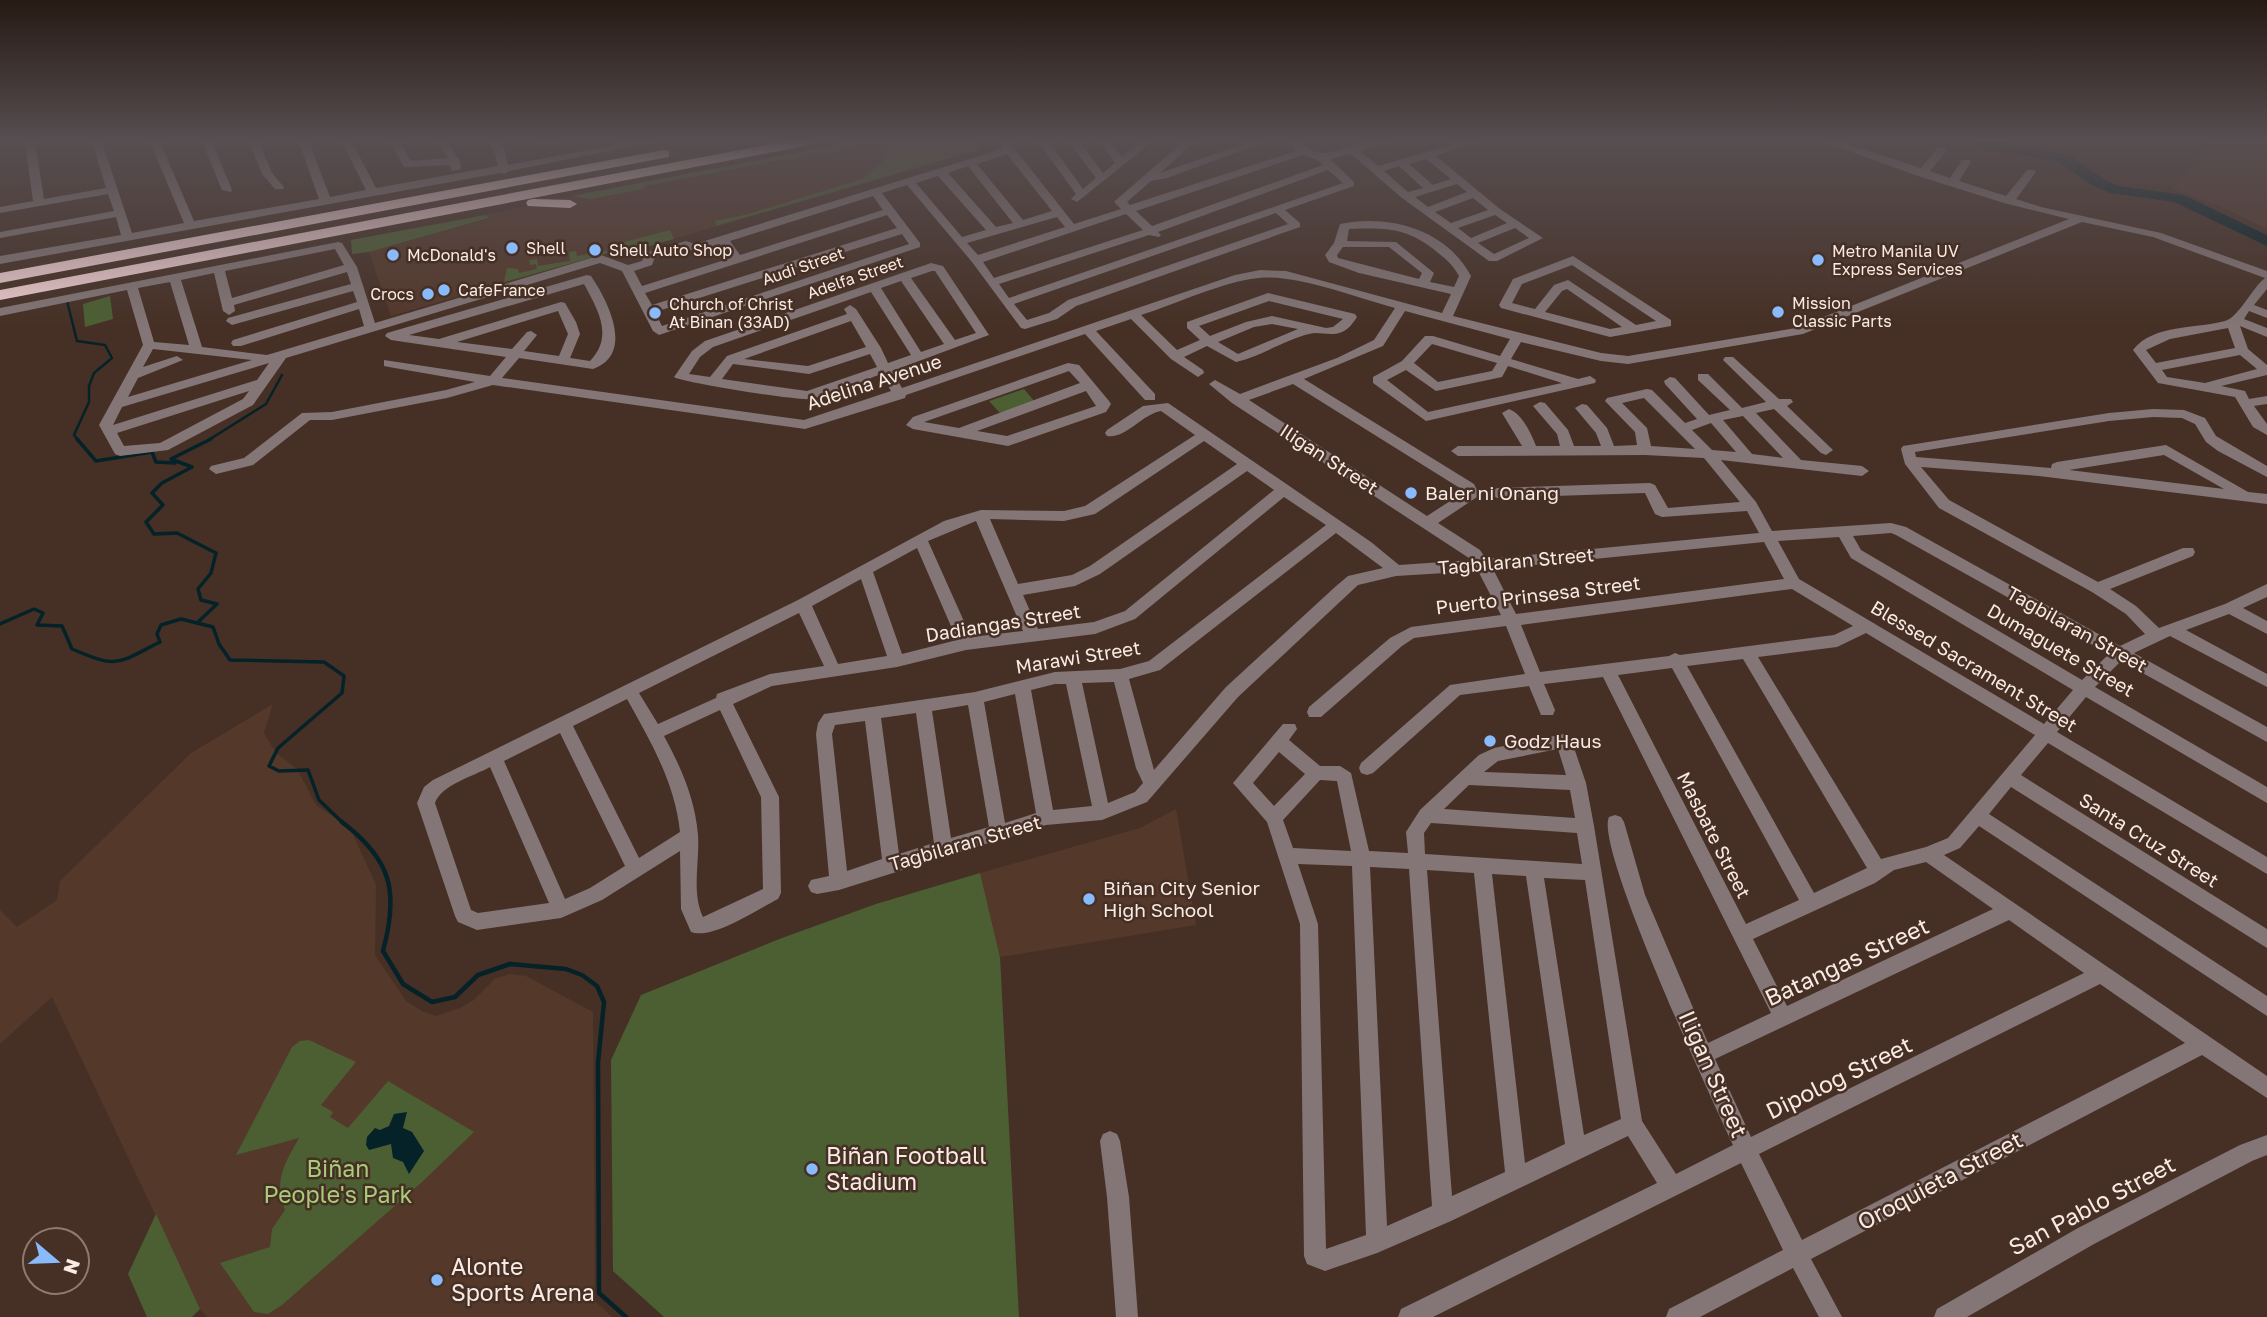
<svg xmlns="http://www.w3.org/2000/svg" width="2267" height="1317" viewBox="0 0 2267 1317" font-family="'Golos Text',sans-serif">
  <rect width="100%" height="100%" fill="#463025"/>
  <g fill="#54382a">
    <polygon points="852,142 972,142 981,149 615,256 614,252 604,254 391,316 369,252 488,219 485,215 572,196"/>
    <polygon points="2212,142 2267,142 2267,229 2220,206 2173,189"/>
    <polygon points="273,704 264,733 276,753 297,769 316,805 350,828 376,885 375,955 406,1001 422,1011 436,1016 460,1008 474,1000 496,978 511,974 526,976 593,1012 595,1301 612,1317 207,1317 200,1309 52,997 0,1044 0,910 17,927 57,900 60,881 191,753"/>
    <polygon points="1176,809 1196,925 1000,957 980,873 1140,828"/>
  </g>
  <g fill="#4c5f32">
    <polygon points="852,142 863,143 837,152 813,153 793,161 791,158 644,186 643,189 591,199 572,196"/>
    <polygon points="893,142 972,142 981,149 716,226 715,221 749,214 862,179 882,162 884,151"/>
    <polygon points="485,215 489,218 369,252 352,254 351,240"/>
    <polygon points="670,230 674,239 615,256 614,252 604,254 504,282 507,268 518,269 519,273 537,269 536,264 530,265 529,260 537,259 538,266 570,261 569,252 576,251 577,256 617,249 617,244"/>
    <polygon points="110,296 113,319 85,327 83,304"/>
    <polygon points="1024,389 1035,402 1000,413 989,401"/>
    <polygon points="980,873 1000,957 1019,1317 664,1317 613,1271 611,1060 641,995 782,938 876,904"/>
    <path d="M309,1040L356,1062L321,1105L333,1112L330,1117L348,1128L388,1081L474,1132L422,1182L282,1305L268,1314L254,1312L220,1263L270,1247L272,1229L285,1210C273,1181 285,1163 299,1138L236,1155L292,1047L300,1041Z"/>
    <polygon points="156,1214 200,1309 192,1317 147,1317 128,1274"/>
  </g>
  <polygon fill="#042227" points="407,1112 403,1128 412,1132 424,1151 409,1174 403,1162 393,1158 391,1144 369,1150 366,1145 367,1137 375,1128 380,1130 389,1126 394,1114"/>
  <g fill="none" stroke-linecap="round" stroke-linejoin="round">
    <g stroke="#042227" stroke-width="2.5">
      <polyline points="67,301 77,341 105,345 112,358 94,373 89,386 89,402 74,435 79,441"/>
      <polyline points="207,441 266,404 282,375"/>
    </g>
    <g stroke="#042227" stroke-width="3.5">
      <polyline points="77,439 96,461 152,452 156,462 175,463"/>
      <polyline points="198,622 217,604 201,600 198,589 211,573 216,553 177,533 154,534 146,522 163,505 152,493 162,483 192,467 171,459 211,439"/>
      <path d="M0,624L34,609L43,613L37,625L62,626L72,649C119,669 116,664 160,642L157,634L161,625L181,619L213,627L219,644L230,660L324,662L344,676L342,693L278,748L269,766L279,771L308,770L319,800L344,824"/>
    </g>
    <path stroke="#042227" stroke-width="4.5" d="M342,822C392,860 399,892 383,951L403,984L432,1002L455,997L478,975L510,964L566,969L582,975L597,986L604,1002L598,1063L599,1293L626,1317"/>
    <polygon fill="#042227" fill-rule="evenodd" points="1968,142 2002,142 2069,155 2104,179 2119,186 2184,195 2267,235 2267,246 2174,202 2110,193 2092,185 2059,162 1975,147"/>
    <g fill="#847677" fill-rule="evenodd">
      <polygon points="25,142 35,142 44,199 106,188 92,142 102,142 132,233 184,223 150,142 160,142 194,221 319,199 299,142 309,142 330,197 366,190 342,142 352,142 376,188 498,166 494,150 488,142 499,142 504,149 508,165 631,142 655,142 509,171 504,174 500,173 0,264 0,256 121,235 116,217 0,238 0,232 114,211 108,194 0,213 0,207 33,201"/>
      <polygon points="202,142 212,142 232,190 231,192 222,190"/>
      <polygon points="249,142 259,142 272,173 284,187 283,189 275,189 262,174"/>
      <polygon points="390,142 400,142 411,161 448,158 437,142 447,142 460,161 461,169 452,171 450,165 404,167"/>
      <polygon points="540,142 555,142 550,145"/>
      <path d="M1000,142H1008L1014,148L1074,224L1121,209L1114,202L1116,200L1183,142H1195L1160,173L1249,142H1265L1167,178L1151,181L1127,202L1130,205L1296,151L1290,142H1301C1319,165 1346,145 1370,142C1375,142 1381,142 1387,142L1360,151L1378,166L1460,142H1477L1436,156L1500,209L1543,238L1497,261H1489L1402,198L1351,154L1330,159L1354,182V186L1285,210L1300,223V227L1076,306L1057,319L1025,329L1021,328L972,262L907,185L882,193L920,243V247L659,335L653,331L622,271L600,263L286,358L253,405L168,450L120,456L115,454L99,425L143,345L127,290L0,316V308L338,242L342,243L357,267L375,323L601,255L628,265L642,261L645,253L686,241L695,244L1002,149ZM1007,154L1052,211L1023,220L977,164ZM1303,155L1318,160L1323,165L1152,226L1136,211ZM1426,159L1451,179L1433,185L1409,164ZM968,166L1013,223L996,227L948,173ZM1399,166L1423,188L1408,192L1384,171ZM1328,170L1343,183L1009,298L999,284L1149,235L1159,237L1161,235L1158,232ZM938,176L986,230L962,237L916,183ZM1457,184L1467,192L1428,207L1415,197ZM873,196L883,210L740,255L730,241ZM1473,198L1488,210L1451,223L1435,212ZM1276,213L1288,224L1068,300L1049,313L1027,320L1014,304ZM1126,214L1143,230L994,278L983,262ZM887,215L897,228L652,305L645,293ZM1495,215L1507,223L1471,238L1458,228ZM1057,217L1065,227L978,255L967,243ZM1515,228L1529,238L1494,254L1478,243ZM902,234L909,244L662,326L655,312ZM720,244L731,258L642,286L634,271L652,265L655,257L685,248L694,251ZM335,249L344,265L232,298L225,271ZM347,272L351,284L228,318L226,321L232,325L353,291L357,302L233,340L231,343L233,346H241L359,309L364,326L267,355L202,347L181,280L214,273L223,311L229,315L235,311L234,305ZM170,282L189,345L154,342L138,288ZM153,349L252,360L128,397L138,378L183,360L177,356L143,367ZM269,363L257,380L113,425L122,407ZM249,391L243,399L160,443L124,446L117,433Z"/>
      <polygon points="1038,142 1049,142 1083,189 1096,178 1069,142 1080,142 1103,173 1115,163 1100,142 1111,142 1122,157 1140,142 1152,142 1077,202 1071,199 1076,194"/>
      <path d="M1824,142H1840L1921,168L1938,148H1946L1947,150L1930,171L1950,178L1962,160H1970L1971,162L1959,181L2006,196L2027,170H2035L2036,172L2016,199L2041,207L2161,233L2267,271V289L2254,305L2267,310V318L2249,311L2244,319L2267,328V337L2240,326L2248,349L2267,365V375L2221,386L2245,391L2249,399L2267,396V404L2254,406L2267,424V435L2253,427L2235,397L2158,383L2133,350C2153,324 2196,329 2225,321C2238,318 2253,287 2265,278L2153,237L2082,222L1803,334L1628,364L1601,361L1521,342L1511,359L1578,379L1590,376L1596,380L1595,383L1426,421L1373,383V377L1402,361L1425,336H1433L1500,356L1510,339L1405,311L1383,346L1304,379L1474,484L1479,494L1477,497L1438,523L1480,550L1486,559L1759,533L1747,511L1662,517L1655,514L1645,493L1497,498L1490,493L1497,488L1650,483L1655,485L1668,508L1740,502L1704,458L1645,455L1458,456L1451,451L1458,446H1522L1502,413L1509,409C1522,414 1531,433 1536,446H1560L1557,434L1533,406L1540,402L1545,403L1568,430L1574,446H1601L1596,433L1575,408L1582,404L1587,405L1607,428L1614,446L1637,445L1635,432L1605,401L1607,398L1647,389L1652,390L1685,423L1697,419L1665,384L1664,381L1670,377L1675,378L1709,415L1730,410L1698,380V374H1708L1742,408L1766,402L1723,360L1725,357H1733L1779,399H1791L1793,402L1787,406L1833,450L1826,455L1821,453L1774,409L1756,413L1801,460L1862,466L1869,471L1862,476L1721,460L1756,502L1772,531L1891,523L1906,527L2120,646L2145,634L2126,614L2092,592L1939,508L1905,464L1901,449L1903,446L2109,413L2153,409L2184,410L2205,418L2216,436L2267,466V477L2218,451L2206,442L2195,424L2182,418L2153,417L2109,421L1915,452L1916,457L2051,468L2052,464L2057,462L2166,445L2248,492L2267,494V504L2039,476L1921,467L1949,500L2098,582L2183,548H2193L2195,552L2193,556L2110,589L2136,606L2159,628L2225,604L2267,584V597L2243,608L2267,621V634L2229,614L2186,630L2267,674V687L2170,636L2134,653L2267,727V742L2121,661L2095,687L2267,787V803L2086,697L2057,732L2267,857V874L2048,743L2021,775L2267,929V948L2011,787L1989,814L2267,996V1016L1979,826L1960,848L1944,855L2267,1076V1098L2202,1055L1811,1259L1842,1317H1819L1793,1268L1700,1317H1666L1669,1309L1783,1250L1741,1163L1433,1317H1398L1401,1309L1657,1183L1628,1136L1451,1221L1377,1253L1325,1271L1307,1264L1304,1256L1300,924L1267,822L1233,783L1283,724H1295L1297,729L1289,740L1320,766H1340L1351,773L1369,851L1408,853L1406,832L1420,810L1479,755L1494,748L1564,734L1570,736L1586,783L1594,826L1642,1121L1676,1174L1733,1145C1713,1102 1594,847 1609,817L1615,815L1621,817L1624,822L1645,895L1708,1043L1771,1013L1603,677L1544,684L1555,710L1553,715H1541L1529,686L1460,695L1373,773L1367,775L1361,773L1359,768L1361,763L1450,685L1525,674L1506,626L1414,638L1402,646L1321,717H1309L1307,712L1309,707L1390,638L1411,627L1501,615L1478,571L1396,576L1358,585L1238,697L1147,802L1102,820L1046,825L839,890L817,894L811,892L808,886L811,880L829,876L816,734L818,723L824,714L975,692L1055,672L1120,669L1149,661L1326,525L1284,497L1135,619L1095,634L966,650L897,667L772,686L733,704L779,797L781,893L778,899C758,909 712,940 691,932L681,909L680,851L602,900L561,918L477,930L458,922L455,916L417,803L424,787L433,780L798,600L944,521L981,510L1064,511L1085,506L1195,435L1161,411C1142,414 1126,439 1107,436L1105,433L1107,430L1143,406L1168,403L1371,542L1399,565L1472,560L1232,403L1209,384L1215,380L1240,394L1337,358L1374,340L1395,308C1357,298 1296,274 1259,278C1224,281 1176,304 1141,315L1177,350L1200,340L1187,328V322L1268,293L1355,314L1357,317C1353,323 1349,329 1342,332C1330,337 1319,331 1309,334C1284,340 1262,356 1236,362L1207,346L1184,357L1203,370L1204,373L1198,377L1171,359L1131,319L1096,331L1155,394V400H1145L1085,334L906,395L905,398L805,429L493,385L447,398L332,420H310L253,465L216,474L209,469L211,466L244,458L302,413L332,412L446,390L475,382L389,367L384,366V360L490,376L506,357L391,340L385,336L387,333L587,275L591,276C608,301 635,354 593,369L519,358L502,378L804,420L891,391L881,374C859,382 834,395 810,399C797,401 680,382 674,377L692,351L705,341L931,263L943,266L989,335L892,371L902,388L1235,275L1260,270L1286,271L1442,313L1451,294L1359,273L1329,262L1325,255L1334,243L1340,224C1389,214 1446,229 1471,276L1453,316L1601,353L1628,356L1796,328L2069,219L2004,203L1918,176ZM1349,229C1387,228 1406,227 1437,252C1446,259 1454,266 1459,276L1454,287L1430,282L1434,273L1396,242L1347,241ZM1343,247H1389L1422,273L1419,279L1338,258L1337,255ZM932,271H935L976,333L955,340L911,278ZM901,281L944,344L921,352L881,288ZM584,284C598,310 614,336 590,361L570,358L580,334L576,322L565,303L561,302L439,339L409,335ZM871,292L911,355L888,363L881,348L856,309L850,305L844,309L847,314L727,356L710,377L689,374L700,357L713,347ZM1269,301L1343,319L1333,327L1326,328L1272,316L1246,322L1210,336L1199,326ZM558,311L568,334L559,356L524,351L537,335L531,331L527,332L512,349L457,342ZM851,321L866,347L808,366L744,359ZM1272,324L1298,329L1238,354L1218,342L1254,327ZM2228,328L2235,348L2156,363L2146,350L2170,339ZM1432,344L1497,363L1492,371L1438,382L1414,363ZM870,354L877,367L807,391L722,379L733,364L809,374ZM2240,355L2257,369L2205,383L2167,377L2162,370ZM1508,366L1562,383L1428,412L1387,380L1406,370L1436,391L1502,377ZM1293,384L1463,490L1464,492L1427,516L1249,400ZM1644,398L1695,449L1651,446L1647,428L1622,403ZM1743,416L1783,458L1752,454L1723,420ZM1711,423L1736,452L1712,450L1692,430ZM1204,441L1237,464L1090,566L1072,575L1018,584L990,519L1064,521L1095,514ZM2164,455L2224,489L2069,470ZM1247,471L1274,490L1125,611L1094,622L1038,629L1023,595L1075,586L1100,574ZM976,521L1023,631L971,637L928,541ZM1336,533L1383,568L1348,576L1335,587L1226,687L1154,770L1129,679L1160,670ZM1891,533L1896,535L2109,654L2082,680L1861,550L1853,536ZM1839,537L1851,558L2073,690L2044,724L1799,579L1778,541ZM1764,542L1784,579L1516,614L1493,569ZM917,548L957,640L902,654L873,572ZM861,579L887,656L838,664L812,606ZM1792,589L1853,626L1834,635L1680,655L1675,653L1669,656L1540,672L1521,625ZM799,613L824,666L770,674L717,694L716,698L658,724L639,693ZM1866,633L2035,735L1948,838L1926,847L1881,859L1758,657L1837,647ZM1743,659L1867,868L1814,893L1687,666ZM1672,668L1799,900L1746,924L1618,675ZM1114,682L1136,768L1143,783L1135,792L1108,803L1082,683ZM1055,684H1066L1092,806L1053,810L1031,690ZM1015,694L1036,813L1005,823L984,702ZM627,699C651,742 675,783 680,832L639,858L573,726ZM968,705L989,827L951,838L932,711ZM720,710L761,797L763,889L703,917C691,892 700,861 698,835C695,799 681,767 664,736ZM916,713L934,843L899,854L881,718ZM865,721L882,859L847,871L832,734L835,725ZM560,733L625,866L590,888L565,899L504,761ZM1558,749L1566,775L1484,772L1498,761ZM1279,752L1305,774L1274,806L1253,783ZM490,767L549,903L478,913L471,910L435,803C441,785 474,776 490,767ZM1320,780L1337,781L1351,851L1293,848L1283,820ZM1469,785L1570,790L1575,818L1444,809ZM1431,823L1577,833L1582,864L1425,854L1424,833ZM1926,862L1993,909L1787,1006L1753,939L1875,883L1894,870ZM1298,864L1352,866L1366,1235L1326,1249L1318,924ZM1370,867L1409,869L1432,1206L1387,1226ZM1427,870L1474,873L1505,1172L1452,1196ZM1492,874L1526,876L1565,1144L1525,1163ZM1544,878L1585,880L1621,1119L1584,1135ZM2009,920L2084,973L1751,1137L1715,1059ZM2100,984L2185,1043L1802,1240L1759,1154Z"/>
      <path d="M1573,256L1671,320V326L1610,337L1501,308L1499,305L1513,279ZM1572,265L1656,321L1636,325L1568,280L1554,285L1535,309L1512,303L1522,284ZM1567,289L1622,327L1610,329L1545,312L1562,291Z"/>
      <path d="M1068,363L1079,365L1109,401L1111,404L1106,412L1008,446L913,429L906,425L913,417ZM1069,371L1080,383L959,428L924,422ZM1086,391L1096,406L1007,436L977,431Z"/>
      <polygon points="1110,1131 1117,1134 1120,1141 1129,1197 1138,1317 1116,1317 1107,1197 1100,1141 1103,1134"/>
      <polygon points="2267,1135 2267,1155 2252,1161 2094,1244 1967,1317 1934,1317 1937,1309 2078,1228 2240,1145"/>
    </g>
    <g fill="#f0cfd1" fill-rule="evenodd">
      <polygon points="782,142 812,142 805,146 0,300 0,290"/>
      <polygon points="664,150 669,151 669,157 0,283 0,273"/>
      <polygon points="533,199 570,200 577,204 570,208 528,206 526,203 528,200"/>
    </g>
  </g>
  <linearGradient id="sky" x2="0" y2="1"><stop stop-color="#261a14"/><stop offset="0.43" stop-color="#574e51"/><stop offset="1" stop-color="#574e51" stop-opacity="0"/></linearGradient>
  <rect width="2267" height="327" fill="url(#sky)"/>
  <g fill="#89bafc" stroke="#463025" stroke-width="2.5">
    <circle cx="512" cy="248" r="7"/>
    <circle cx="595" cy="250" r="7"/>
    <circle cx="393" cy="255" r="7"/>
    <circle cx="1818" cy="260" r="7"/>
    <circle cx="444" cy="290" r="7"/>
    <circle cx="428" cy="294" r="7"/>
    <circle cx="1778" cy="312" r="7"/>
    <circle cx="655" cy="313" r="7"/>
    <circle cx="1411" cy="493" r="7"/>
    <circle cx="1490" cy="741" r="7"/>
    <circle cx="1089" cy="899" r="7"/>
    <circle cx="812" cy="1169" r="7"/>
    <circle cx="437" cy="1280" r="7"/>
  </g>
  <g text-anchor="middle" stroke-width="5" stroke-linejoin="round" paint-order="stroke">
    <g font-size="16" fill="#f9eae3" stroke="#463025" text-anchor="start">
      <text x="526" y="254">Shell</text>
      <text x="609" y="256">Shell Auto Shop</text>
      <text x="1832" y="257">Metro Manila UV<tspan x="1832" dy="18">Express Services</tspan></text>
      <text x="407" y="261">McDonald's</text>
      <text x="458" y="296">CafeFrance</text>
      <text x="414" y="300" text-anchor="end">Crocs</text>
      <text x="1792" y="309">Mission<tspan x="1792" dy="18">Classic Parts</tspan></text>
      <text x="669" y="310">Church of Christ<tspan x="669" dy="18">At Binan (33AD)</tspan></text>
    </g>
    <g font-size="16" fill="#f9eae3" stroke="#463025">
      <text transform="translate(803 266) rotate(-19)" y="6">Audi Street</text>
      <text transform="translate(855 277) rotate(-19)" y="6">Adelfa Street</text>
    </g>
    <g font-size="19" fill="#f9eae3" stroke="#463025">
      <text transform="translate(874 382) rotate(-18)" y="7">Adelina Avenue</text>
      <text transform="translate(1329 459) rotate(33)" y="7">Iligan Street</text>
      <text transform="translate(1516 561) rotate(-5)" y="7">Tagbilaran Street</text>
      <text transform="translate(1538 595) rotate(-7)" y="7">Puerto Prinsesa Street</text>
      <text transform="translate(1003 623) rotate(-9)" y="7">Dadiangas Street</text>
      <text transform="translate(2077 629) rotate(29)" y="7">Tagbilaran Street</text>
      <text transform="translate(2061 650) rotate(30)" y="7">Dumaguete Street</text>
      <text transform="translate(1078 657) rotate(-9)" y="7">Marawi Street</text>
      <text transform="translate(1974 666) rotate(31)" y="7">Blessed Sacrament Street</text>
      <text transform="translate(1714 835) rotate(63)" y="7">Masbate Street</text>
      <text transform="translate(2149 840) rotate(32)" y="7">Santa Cruz Street</text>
      <text transform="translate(965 843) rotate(-16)" y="7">Tagbilaran Street</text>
    </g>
    <g font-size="19" fill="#f9eae3" stroke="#463025" text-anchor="start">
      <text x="1425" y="500">Baler ni Onang</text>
      <text x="1504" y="748">Godz Haus</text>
      <text x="1103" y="895">Biñan City Senior<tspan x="1103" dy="22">High School</tspan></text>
    </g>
    <g font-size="23" fill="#f9eae3" stroke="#463025">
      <text transform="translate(1847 962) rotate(-25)" y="8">Batangas Street</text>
      <text transform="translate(1713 1074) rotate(66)" y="8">Iligan Street</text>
      <text transform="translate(1839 1078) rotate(-26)" y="8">Dipolog Street</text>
      <text transform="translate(1940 1181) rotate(-28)" y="8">Oroquieta Street</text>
      <text transform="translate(2092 1206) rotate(-28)" y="8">San Pablo Street</text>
    </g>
    <g font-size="23" fill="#f9eae3" stroke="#463025" text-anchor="start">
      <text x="826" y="1164">Biñan Football<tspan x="826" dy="26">Stadium</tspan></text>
      <text x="451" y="1275">Alonte<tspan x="451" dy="26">Sports Arena</tspan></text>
    </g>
    <g font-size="23" fill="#a7cd78" stroke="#463025">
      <text x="338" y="1177">Biñan<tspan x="338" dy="26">People's Park</tspan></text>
    </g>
  </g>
  <g transform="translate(56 1261) rotate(109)"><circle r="33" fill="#463025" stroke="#8e7a71" stroke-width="2"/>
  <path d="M0-5L12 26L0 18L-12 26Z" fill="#89bafc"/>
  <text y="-10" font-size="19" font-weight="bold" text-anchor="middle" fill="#f9eae3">N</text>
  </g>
</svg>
